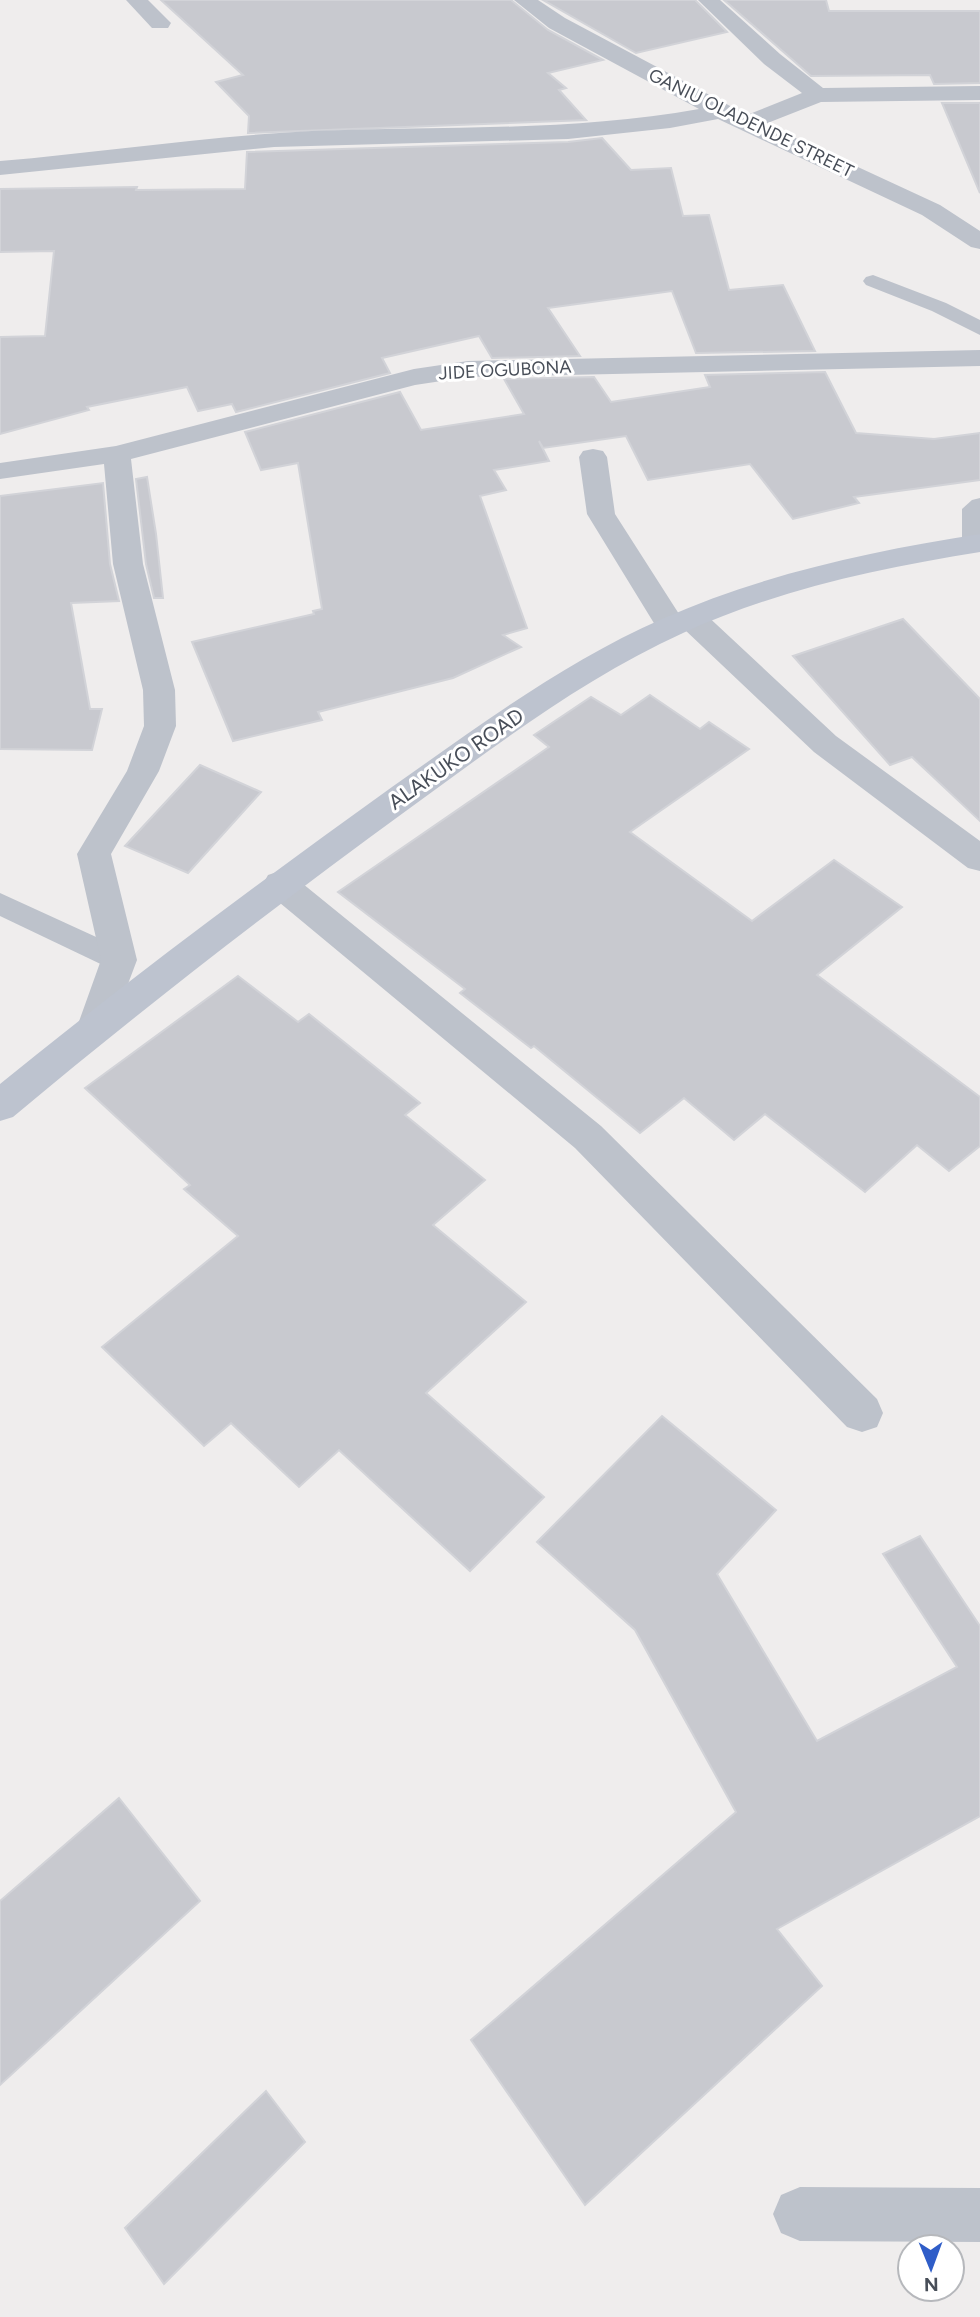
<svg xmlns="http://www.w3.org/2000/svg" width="980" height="2317" viewBox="0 0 980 2317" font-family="Figtree,sans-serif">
  <rect width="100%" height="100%" fill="#efeded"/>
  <g fill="#c8c9cf" stroke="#d2d3d8" stroke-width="2">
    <polygon points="161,0 511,0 548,30 603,60 548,73 566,88 559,90 586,120 248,133 249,116 216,82 243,75"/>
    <polygon points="543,0 695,0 727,32 636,53"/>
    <polygon points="724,0 826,0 829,11 980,11 980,83 934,84 930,75 811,76"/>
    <polygon points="942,103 980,103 980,193"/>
    <polygon points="602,138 631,170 671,168 683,216 709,215 729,290 783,285 815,351 696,353 672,291 548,308 580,356 492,358 479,336 382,358 390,373 236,412 232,404 198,411 187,387 87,407 89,410 0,434 0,337 45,336 54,251 0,252 0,189 137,187 136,190 245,189 247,152 568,142"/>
    <polygon points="825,372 856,433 934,439 980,433 980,480 854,497 859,503 793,519 750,464 648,480 626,436 543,448 539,441 549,461 494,470 506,490 480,496 527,628 503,635 521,647 453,678 318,712 322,720 233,741 192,642 314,614 313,611 322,609 298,463 261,470 245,432 400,392 421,430 524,414 504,379 594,377 611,402 710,387 705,375"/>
    <polygon points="147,477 156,534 163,598 154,598 146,564 136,479"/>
    <polygon points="103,483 110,564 119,601 71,603 90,709 102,709 92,750 0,749 0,496"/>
    <polygon points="903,619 980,699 980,821 912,757 890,765 793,656"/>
    <polygon points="650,695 700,729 709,722 749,749 630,832 752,921 834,860 902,907 817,975 980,1097 980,1146 949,1171 917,1145 865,1192 765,1114 734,1140 684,1098 640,1133 534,1046 531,1048 460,993 465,989 338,892 549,747 534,735 591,697 621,715"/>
    <polygon points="200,765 261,792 188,873 125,846"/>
    <polygon points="238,976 298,1022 309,1014 420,1103 405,1115 485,1180 433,1225 526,1302 426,1393 544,1497 470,1571 339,1450 299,1487 231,1423 204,1446 102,1347 238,1236 184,1189 190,1185 85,1088"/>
    <polygon points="662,1416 776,1510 717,1574 817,1741 957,1667 883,1554 920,1536 980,1626 980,1816 777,1929 822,1986 585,2205 471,2040 736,1812 635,1630 537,1542"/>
    <polygon points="119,1798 200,1901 0,2085 0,1901"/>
    <polygon points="266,2091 305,2142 164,2284 125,2228"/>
  </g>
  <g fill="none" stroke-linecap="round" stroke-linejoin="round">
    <g fill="#bdc2cb" fill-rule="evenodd">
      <polygon points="873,275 946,303 980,320 980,335 932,311 866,285 863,281 866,277"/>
      <polygon points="980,498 980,550 966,549 962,544 962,509 972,500"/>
      <polygon points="0,893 129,952 134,960 129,968 119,971 109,968 0,916"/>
    </g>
    <g fill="#bdc2cb" fill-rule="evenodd">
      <polygon points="126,0 148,0 171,23 168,28 152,28"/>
      <path d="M514,0H538L565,18L747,115L802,93L764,64L698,0H720L780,54L823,88L980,86V100L821,102L765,124L940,205L980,231V249L971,247L922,215L718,119L670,128L568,139L274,147L0,175V161C104,152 208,136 312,131C441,126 571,132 699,109L549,28Z"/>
      <polygon points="980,350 980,366 468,377 415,385 131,459 143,564 175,690 176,726 159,771 111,854 137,960 108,1037 95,1041 82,1037 77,1027 101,960 77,854 127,771 144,726 143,690 113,564 104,464 0,479 0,463 116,446 414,369 468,361"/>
      <polygon points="593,449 603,451 607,457 615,514 679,614 691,608 702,611 836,736 980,841 980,871 968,868 814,752 684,629 682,633 671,636 660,633 587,514 579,457 583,451"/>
      <polygon points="280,871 292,875 601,1126 877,1399 883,1413 877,1427 862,1432 847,1427 575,1148 268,893 263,884 268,875"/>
      <polygon points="800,2187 980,2188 980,2242 800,2241 781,2233 773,2214 781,2195"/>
    </g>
    <path fill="#bdc3cf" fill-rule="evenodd" d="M980,534V552C879,568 777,590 683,633C584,678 498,744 410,808C274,907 142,1009 13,1117L0,1121V1084L36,1055C152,962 271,874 392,787C479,726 564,662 662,619C763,574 872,551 980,534Z"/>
  </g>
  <g text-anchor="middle" stroke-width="6" stroke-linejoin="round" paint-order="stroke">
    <g font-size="18" fill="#484e58" stroke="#fff">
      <text transform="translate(751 123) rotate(26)" y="6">GANIU OLADENDE STREET</text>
      <text transform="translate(505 370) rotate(-3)" y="6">JIDE OGUBONA</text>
    </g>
    <g font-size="21" fill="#484e58" stroke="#fff">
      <text transform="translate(456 759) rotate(-35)" y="7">ALAKUKO ROAD</text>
    </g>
  </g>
  <g transform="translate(931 2268) rotate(179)"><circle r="33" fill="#ffffff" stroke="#b6b8bc" stroke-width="2"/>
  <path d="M0-5L12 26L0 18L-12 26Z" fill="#2f5dc8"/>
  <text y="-10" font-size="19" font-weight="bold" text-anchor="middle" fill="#484e58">N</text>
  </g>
</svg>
